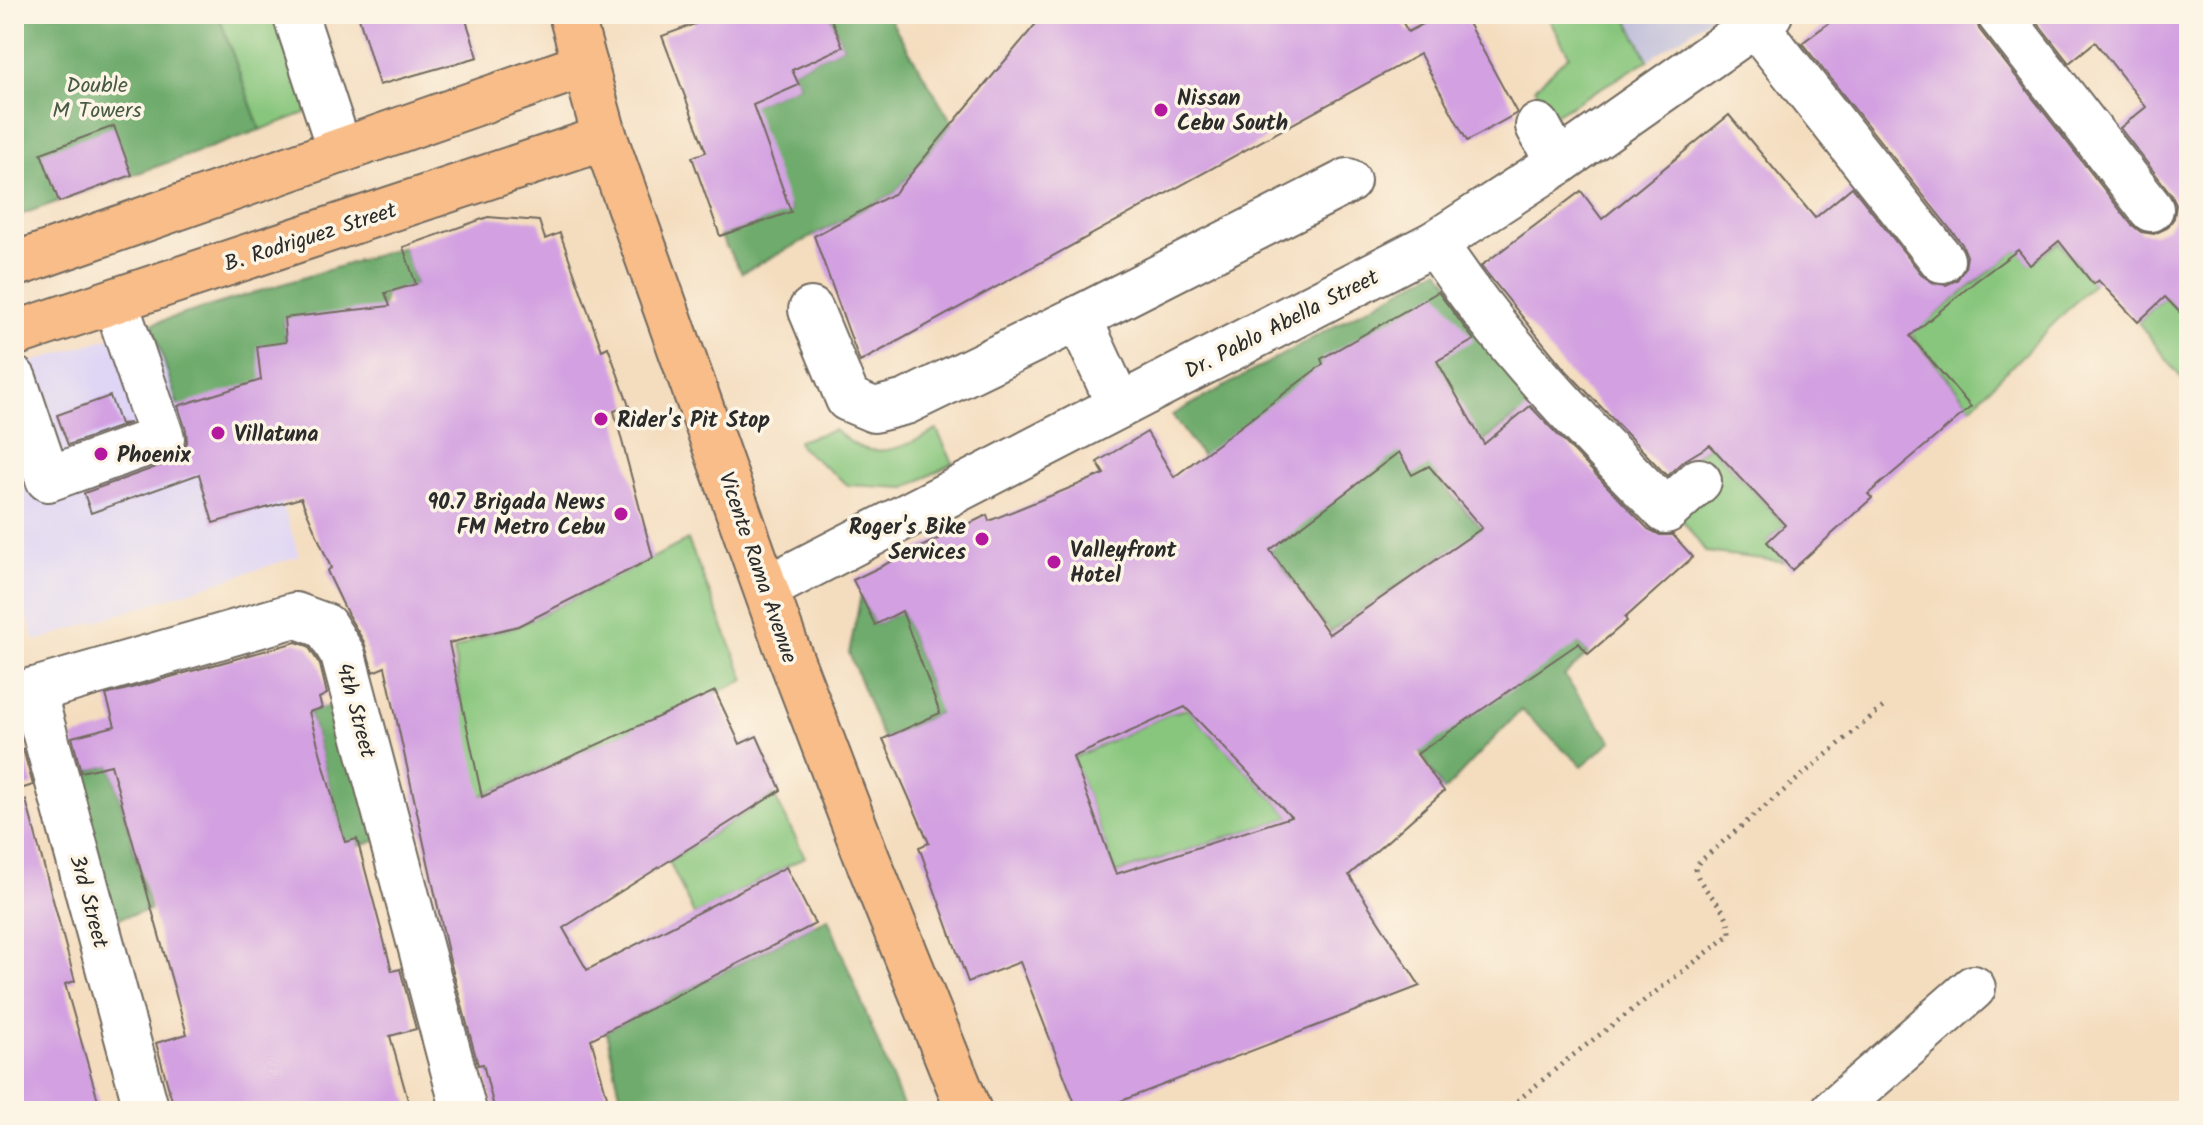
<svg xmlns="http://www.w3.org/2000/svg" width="2203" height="1125" viewBox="0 0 2203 1125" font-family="Kalam,sans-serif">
  <rect width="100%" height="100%" fill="#fcf5e5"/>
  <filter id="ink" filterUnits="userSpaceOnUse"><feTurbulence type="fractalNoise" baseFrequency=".0125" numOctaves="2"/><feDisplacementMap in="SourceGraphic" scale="16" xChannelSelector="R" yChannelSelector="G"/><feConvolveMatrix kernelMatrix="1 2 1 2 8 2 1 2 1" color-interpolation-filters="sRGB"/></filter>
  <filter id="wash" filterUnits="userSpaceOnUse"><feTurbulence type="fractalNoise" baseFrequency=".006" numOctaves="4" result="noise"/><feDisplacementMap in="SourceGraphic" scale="32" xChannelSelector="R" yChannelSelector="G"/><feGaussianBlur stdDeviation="1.8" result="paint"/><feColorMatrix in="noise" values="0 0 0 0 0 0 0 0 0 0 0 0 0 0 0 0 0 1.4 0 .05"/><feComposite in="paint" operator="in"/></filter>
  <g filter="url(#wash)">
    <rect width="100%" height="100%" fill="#f4ddbf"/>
    <polygon fill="#dfd5f5" points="218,303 299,556 35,641 14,578 14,368"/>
    <polygon fill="#c3c1db" points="1625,14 1716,14 1648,60"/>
    <g fill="#88c67d" stroke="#5a7854" stroke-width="2">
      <polygon points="218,14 307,14 334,102 260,130"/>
      <polygon points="1546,14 1625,14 1648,60 1551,117 1535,88 1569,55"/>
      <polygon points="2059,242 2093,284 1971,407 1911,334 2018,249 2030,264"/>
      <polygon points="2165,297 2189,322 2189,388 2138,322"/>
      <path d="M834,430C843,436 852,445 862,448C888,457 915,441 937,430L953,463L906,488L848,485L800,447L798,441Z"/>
      <polygon points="1710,445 1785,525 1767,542 1785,562 1706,552 1656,486"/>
      <polygon points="688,540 745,680 474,799 454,650 487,634 518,626"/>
      <polygon points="1187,709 1291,817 1116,873 1073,758 1171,713"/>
      <polygon points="774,795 805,857 694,915 669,861"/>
    </g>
    <g fill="#6eab6c" stroke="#4c6b4c" stroke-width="2">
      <polygon points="14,14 218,14 260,130 14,217"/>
      <polygon points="829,14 887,14 953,124 895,193 742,273 720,236 791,211 731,114 799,85 792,70 843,47"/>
      <polygon points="403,247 416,284 385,294 379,331 284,319 286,342 270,453 178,406 152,324"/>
      <polygon points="1439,269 1555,425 1537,440 1517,416 1436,478 1488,535 1463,559 1451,549 1330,632 1172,415"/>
      <polygon points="861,595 875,625 902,611 933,695 965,683 993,688 883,739 849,653"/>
      <polygon points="1544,601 1588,654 1564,676 1612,741 1582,766 1521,710 1444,791 1380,686"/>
      <polygon points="341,703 379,840 347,849 309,712"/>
      <polygon points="111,765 150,910 108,921 69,776"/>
      <polygon points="828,918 905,1111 624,1111 606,1031"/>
    </g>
    <g id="blocks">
      <g fill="#d3a1e1" fill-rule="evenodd">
        <polygon points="358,14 464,14 478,57 379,85"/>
        <polygon points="690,14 829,14 843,47 792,70 799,85 753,105 791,212 720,236 692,157 706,152 662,36 695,24"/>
        <polygon points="1044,14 1398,14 1408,32 1442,14 1463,14 1517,113 1467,141 1420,54 860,362 814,236 895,193"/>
        <polygon points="1841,14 1975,14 1979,29 2131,224 2141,232 2154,234 2167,228 2174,218 2176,205 2171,194 2120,128 2146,107 2095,42 2069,63 2031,14 2189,14 2189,322 2165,297 2138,322 2098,280 2093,284 2059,241 2030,265 2018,250 1976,281 1910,336 1971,407 1868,494 1872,498 1792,570 1767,542 1785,525 1710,445 1682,462 1667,476 1562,366 1481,266 1581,191 1602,219 1729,115 1815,218 1852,187 1923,276 1934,283 1946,285 1957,280 1965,268 1967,256 1962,244 1802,43"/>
        <polygon points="114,126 132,175 59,202 41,153"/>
        <polygon points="488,217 539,221 545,239 560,233 602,350 608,347 629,406 614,411 653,558 518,626 449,643 482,797 715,691 740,744 757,736 781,790 563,928 587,970 786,867 815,924 591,1039 611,1111 495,1111 483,1064 478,1065 449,957 385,667 373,672 364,642 348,615 327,571 331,568 301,498 213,523 199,474 91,513 84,493 170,462 180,455 187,442 186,430 178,406 261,380 257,346 286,342 284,318 390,306 385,293 416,284 403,247"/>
        <path d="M1438,292L1474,340L1437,361L1484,444L1530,406L1648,529L1660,535H1673L1693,557L1625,618L1627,621L1588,654L1579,643L1417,754L1444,791L1349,875L1420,986L1095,1111H1078L1020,962L968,982L919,847L929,843L883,739L940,713L902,611L875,625L853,580L987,515L989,521L1104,474L1097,462L1147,432L1174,477L1323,364L1321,359ZM1399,452L1412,475L1429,466L1482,528L1329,634L1270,550ZM1185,707L1291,817L1116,874L1073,757Z"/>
        <polygon points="110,396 120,424 130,423 68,445 57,415"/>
        <polygon points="296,642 308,646 320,665 327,694 319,698 322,708 309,712 345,842 357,839 392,971 400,969 416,1029 390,1036 411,1111 175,1111 156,1043 187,1034 111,765 81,772 72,737 115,726 106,695"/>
        <polygon points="23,749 33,785 14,791 14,751"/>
        <polygon points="26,800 75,981 65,984 101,1111 14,1111 14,802"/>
      </g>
    </g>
  </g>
  <g filter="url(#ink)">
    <use href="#blocks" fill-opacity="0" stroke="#71695f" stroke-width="2"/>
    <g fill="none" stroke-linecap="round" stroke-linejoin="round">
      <g stroke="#71695f" stroke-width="48">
        <g id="minor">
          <polyline points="295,14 340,151"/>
          <polyline points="1747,14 1942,260"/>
          <polyline points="1999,14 2151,209"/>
          <polyline points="1538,126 1558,163"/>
          <path d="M1435,243C1500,343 1583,427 1666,511L1699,481"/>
          <polyline points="811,310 848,399 874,410 906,402 1079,318 1119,405"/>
          <polyline points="1079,318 1348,181"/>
          <polyline points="14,379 48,479 162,438 115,301"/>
          <polyline points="767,588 1435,243 1558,163 1770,14"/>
          <polyline points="33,690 147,1111"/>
          <polyline points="14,696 295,615 325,626 343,655 464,1111"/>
          <polyline points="1833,1111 1973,988"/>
        </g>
      </g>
      <g stroke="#71695f" stroke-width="48">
        <g id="major">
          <polyline points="571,14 605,138 785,643 867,858 969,1111"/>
          <polyline points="14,265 585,65"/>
          <polyline points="14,334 605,138"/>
        </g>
      </g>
      <path stroke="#71695f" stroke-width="5" stroke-dasharray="2 6" stroke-linecap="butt" d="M1505,1111L1568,1059L1730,935C1731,906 1702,895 1695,869L1699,862L1883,707"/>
      <use href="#minor" stroke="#fff" stroke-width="44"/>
      <use href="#major" stroke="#f8bd88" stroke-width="44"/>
    </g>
  </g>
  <g fill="#b5179e" stroke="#fcf5e5" stroke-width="3">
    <circle cx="1161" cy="110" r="8"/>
    <circle cx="601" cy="419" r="8"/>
    <circle cx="218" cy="433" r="8"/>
    <circle cx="101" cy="454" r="8"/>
    <circle cx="621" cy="514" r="8"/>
    <circle cx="982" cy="539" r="8"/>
    <circle cx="1054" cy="562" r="8"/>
  </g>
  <g text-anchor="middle" stroke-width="7" stroke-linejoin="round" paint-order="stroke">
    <g font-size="22" fill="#475a44" stroke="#fcf5e5">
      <text x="97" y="92">Double<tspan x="97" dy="25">M Towers</tspan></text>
    </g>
    <g font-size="22" font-weight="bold" fill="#2b2b2b" stroke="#fcf5e5" text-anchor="start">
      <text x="1177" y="105">Nissan<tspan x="1177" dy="25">Cebu South</tspan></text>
      <text x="617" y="427">Rider's Pit Stop</text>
      <text x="234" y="441">Villatuna</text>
      <text x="117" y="462">Phoenix</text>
      <text x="605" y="509" text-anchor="end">90.7 Brigada News<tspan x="605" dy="25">FM Metro Cebu</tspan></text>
      <text x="966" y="534" text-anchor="end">Roger's Bike<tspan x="966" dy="25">Services</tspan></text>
      <text x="1070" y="557">Valleyfront<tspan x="1070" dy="25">Hotel</tspan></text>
    </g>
    <g font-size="22" fill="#2b2b2b" stroke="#fcf5e5">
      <text transform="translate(310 236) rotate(-18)" y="8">B. Rodriguez Street</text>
      <text transform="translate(1281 323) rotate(-27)" y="8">Dr. Pablo Abella Street</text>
      <text transform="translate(759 567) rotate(71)" y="8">Vicente Rama Avenue</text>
      <text transform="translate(357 710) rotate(75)" y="8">4th Street</text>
      <text transform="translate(90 901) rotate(75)" y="8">3rd Street</text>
    </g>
  </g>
  <rect width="2203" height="1125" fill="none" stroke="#fcf5e5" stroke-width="48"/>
</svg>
